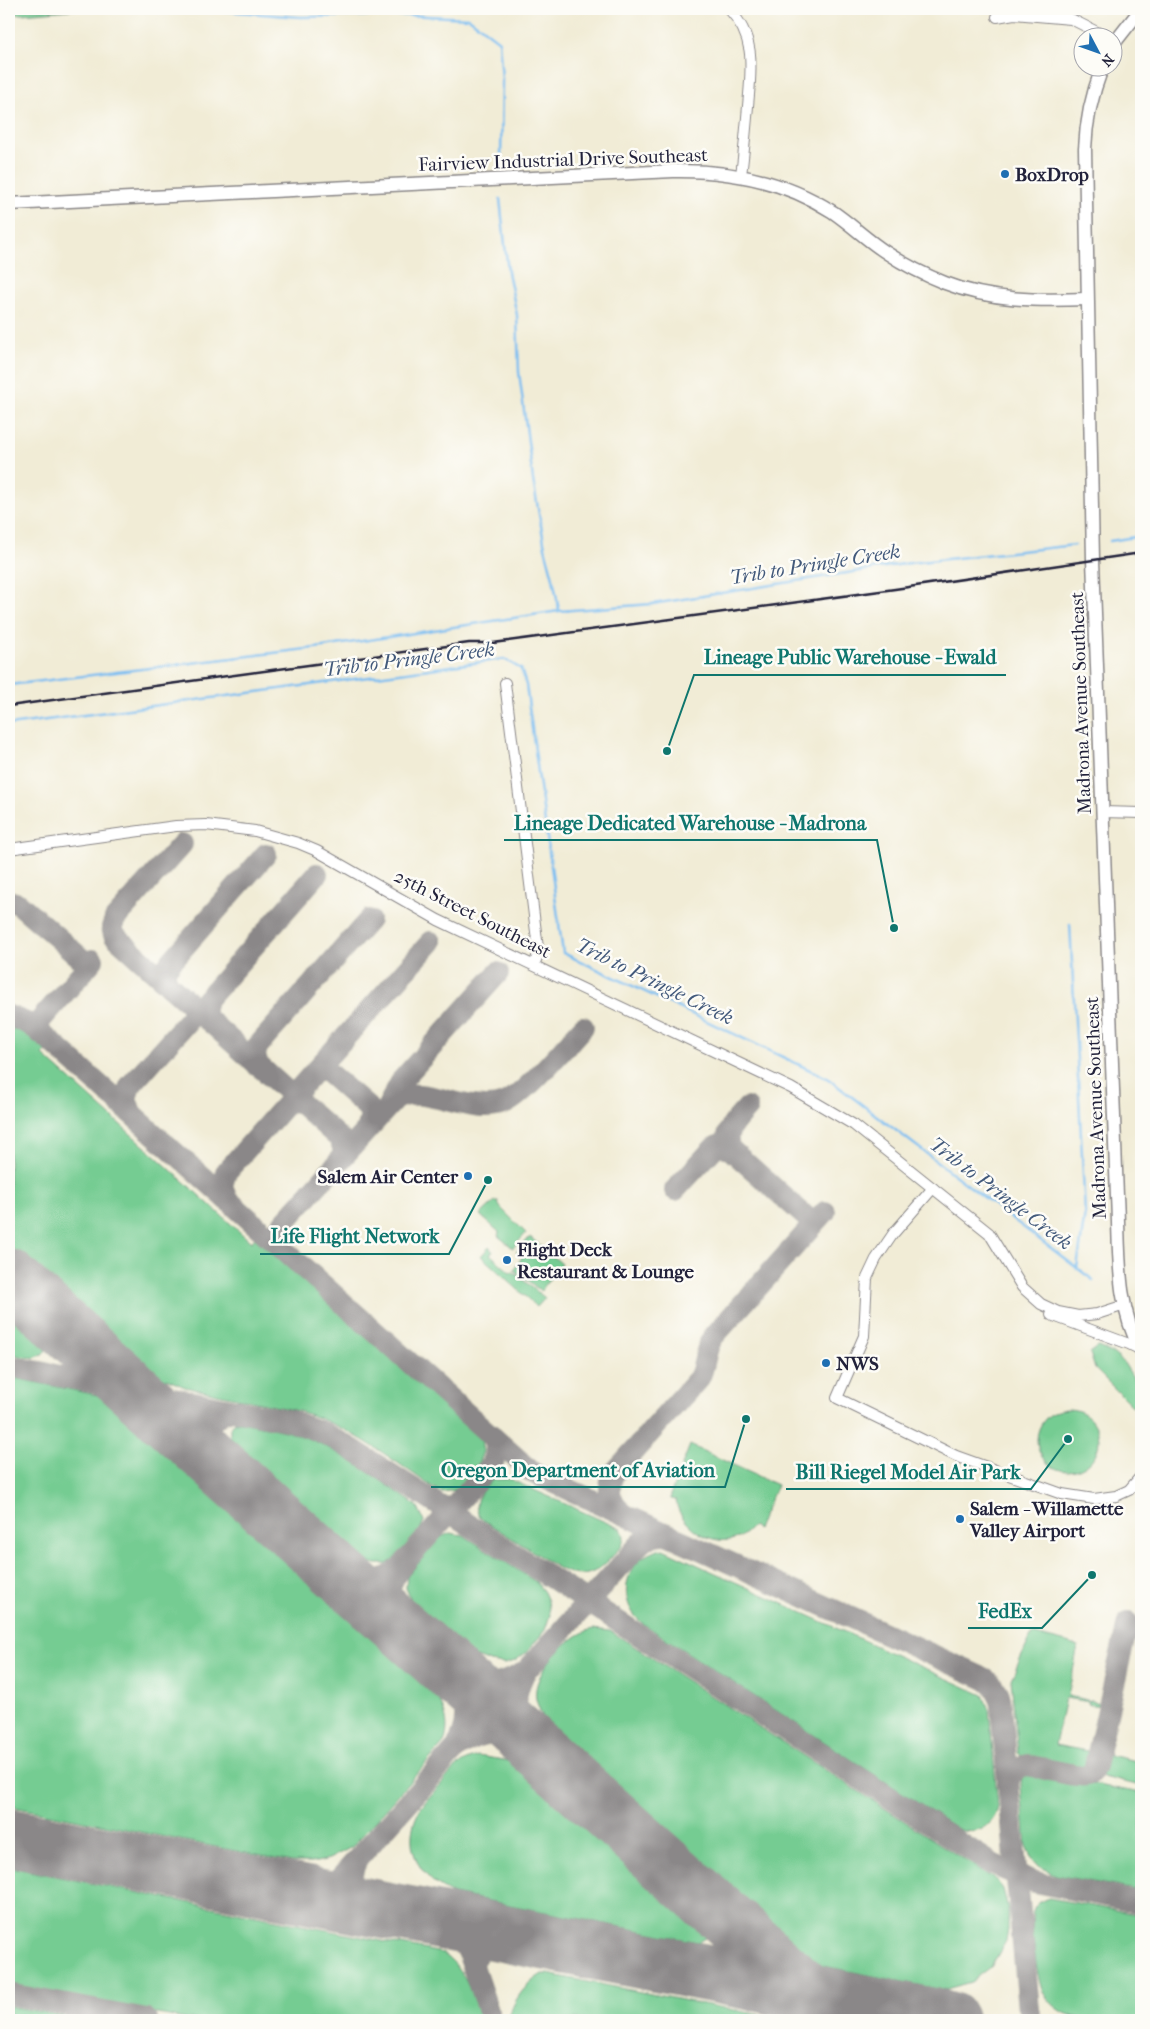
<svg xmlns="http://www.w3.org/2000/svg" width="1150" height="2029" viewBox="0 0 1150 2029" font-family="'IM FELL French Canon',serif">
  <rect width="100%" height="100%" fill="#fdfcf7"/>
  <filter id="ink" filterUnits="userSpaceOnUse"><feTurbulence type="fractalNoise" baseFrequency=".02" numOctaves="2"/><feDisplacementMap in="SourceGraphic" scale="10" xChannelSelector="R" yChannelSelector="G"/><feConvolveMatrix kernelMatrix="1 2 1 2 8 2 1 2 1" color-interpolation-filters="sRGB"/></filter>
  <filter id="wash" filterUnits="userSpaceOnUse"><feTurbulence type="fractalNoise" baseFrequency=".0096" numOctaves="4" result="noise"/><feDisplacementMap in="SourceGraphic" scale="20" xChannelSelector="R" yChannelSelector="G"/><feGaussianBlur stdDeviation="1.12" result="paint"/><feColorMatrix in="noise" values="0 0 0 0 0 0 0 0 0 0 0 0 0 0 0 0 0 1.4 0 .05"/><feComposite in="paint" operator="in"/></filter>
  <g filter="url(#wash)">
    <rect width="100%" height="100%" fill="#f1ecd6"/>
    <g fill="#74cc92" stroke="#4b7766">
      <polygon points="9,9 82,9 9,15"/>
      <path d="M9,1026C24,1029 35,1041 47,1051L43,1055L251,1242L255,1238L481,1440L483,1451L478,1465L455,1490L443,1492L437,1490C394,1461 349,1425 298,1411L185,1387L136,1366L9,1252Z"/>
      <polygon points="495,1201 498,1201 500,1207 526,1233 513,1248 498,1236 499,1232 480,1215"/>
      <polygon points="530,1237 561,1263 541,1291 514,1270 522,1257 516,1252"/>
      <polygon points="489,1247 493,1252 490,1254 511,1273 512,1271 545,1298 537,1307 481,1256"/>
      <path d="M9,1304L46,1340V1350C37,1363 22,1356 9,1353Z"/>
      <polygon points="1098,1347 1114,1354 1124,1363 1141,1390 1141,1415 1095,1369 1090,1353"/>
      <path d="M9,1377L97,1395L123,1406L428,1679C439,1700 453,1719 444,1743L352,1847L329,1859L317,1862H292L9,1806Z"/>
      <circle cx="1068" cy="1440" r="31"/>
      <path d="M240,1422C264,1427 289,1430 312,1440C345,1454 387,1485 417,1506L424,1521L419,1532L395,1559L387,1564H376L347,1554L241,1459L230,1435V1428L234,1423Z"/>
      <path d="M690,1445L777,1485L757,1529L753,1526C746,1533 740,1539 730,1540C707,1544 678,1523 676,1500L671,1499V1493Z"/>
      <path d="M506,1479L512,1480L621,1529C627,1538 623,1545 616,1552C586,1589 568,1575 535,1553C518,1542 500,1531 483,1520C468,1504 481,1492 493,1480Z"/>
      <polygon points="450,1533 463,1535 536,1582 544,1592 548,1601 550,1615 545,1630 528,1651 515,1661 504,1664 490,1662 454,1648 419,1618 406,1588 407,1577 439,1538"/>
      <path d="M663,1549L983,1695L989,1710L998,1807C994,1826 977,1837 958,1829L642,1623C613,1599 627,1555 663,1549Z"/>
      <path d="M593,1629L610,1631L618,1636L997,1881L1003,1889L1008,1909V1930L1006,1941L991,1967L971,1982L943,1990L804,1962L556,1741C550,1728 539,1713 536,1699C531,1673 569,1634 593,1629Z"/>
      <path d="M1032,1634L1078,1646L1068,1696L1101,1703L1100,1706L1088,1704L1089,1702L1065,1698L1055,1745L1092,1752L1089,1765L1084,1769C1072,1769 1025,1762 1018,1753L1011,1679Z"/>
      <polygon points="1104,1754 1141,1762 1141,1786 1103,1777 1100,1768"/>
      <path d="M478,1756L504,1760L531,1770L706,1927L705,1938L698,1942L454,1894C421,1881 401,1848 418,1813C424,1802 434,1792 442,1783C453,1770 462,1759 478,1756Z"/>
      <polygon points="1028,1772 1141,1793 1141,1891 1056,1875 1040,1867 1031,1857 1026,1847 1021,1785 1022,1777"/>
      <path d="M9,1867L442,1953C465,1967 472,1996 481,2020H189L9,1985Z"/>
      <path d="M1049,1898L1141,1915V2020C1121,2020 1083,2023 1065,2013C1057,2009 1048,2001 1043,1992C1037,1981 1030,1924 1033,1912C1035,1904 1042,1900 1049,1898Z"/>
      <path d="M542,1974H547L786,2020H508C513,2001 524,1985 542,1974Z"/>
      <polygon points="9,2006 84,2020 9,2020"/>
    </g>
    <g fill="none" stroke-linecap="round" stroke-linejoin="round">
      <g stroke="#7cbef1" stroke-width="2.5">
        <polyline points="200,9 300,17 405,15 469,18 499,41 502,79 501,161"/>
        <polyline points="500,199 508,272 517,315 519,372 533,480 545,548 553,578 559,610"/>
        <polyline points="1110,541 1141,536"/>
        <polyline points="9,685 323,647 559,611 652,604 910,563 1075,545"/>
        <polyline points="9,725 504,659 521,669 526,685 563,953 827,1078 1077,1268"/>
        <polyline points="1070,924 1085,1213 1077,1268 1093,1280"/>
      </g>
      <g stroke="#8a8788" stroke-width="22">
        <polyline points="182,844 115,919 112,927 114,935 340,1139 344,1150 341,1159"/>
        <polyline points="9,901 19,904 84,961 86,966 84,971"/>
        <path d="M170,986C164,979 163,972 169,964L266,854"/>
        <path d="M9,1016L29,1024L49,1040L533,1473L983,1678C995,1684 1000,1693 1001,1706L1030,2020"/>
        <polyline points="206,1019 203,1009 208,998 317,874"/>
        <polyline points="41,1033 38,1028 39,1022 93,960"/>
        <polyline points="258,1066 255,1056 257,1047 369,920"/>
        <polyline points="315,1071 431,942"/>
        <polyline points="389,1104 402,1080 498,973"/>
        <polyline points="131,1113 126,1098 130,1086 207,999"/>
        <path d="M730,1149C722,1132 736,1121 747,1108"/>
        <path d="M675,1190L713,1149C719,1144 724,1145 730,1149L814,1224"/>
        <polyline points="227,1199 222,1186 226,1172 315,1071 319,1070 326,1071 367,1107 371,1115 368,1127"/>
        <path d="M281,1247L276,1236L280,1227L395,1099C423,1083 470,1117 504,1104C525,1095 565,1046 583,1027"/>
        <polyline points="9,1366 291,1421 324,1433 352,1449 994,1865 1035,1882 1141,1903"/>
        <path d="M219,1466C216,1460 210,1456 208,1449C200,1429 217,1409 238,1410"/>
        <path d="M624,1514C610,1504 606,1489 614,1473L699,1378C706,1365 704,1350 713,1337L825,1212"/>
        <path d="M335,1570C341,1571 344,1576 349,1578C366,1587 385,1581 399,1569"/>
        <path d="M402,1630C400,1625 396,1621 393,1616C385,1600 389,1583 399,1569L492,1464C498,1453 497,1444 490,1434"/>
        <path d="M442,1665C450,1668 455,1675 463,1679C482,1688 503,1685 521,1674"/>
        <path d="M448,1672C467,1691 472,1719 459,1743"/>
        <path d="M523,1676C514,1694 514,1714 524,1731C527,1737 532,1742 535,1748"/>
        <path d="M462,1745C478,1734 499,1731 518,1739C524,1742 529,1746 535,1748"/>
        <path d="M1008,1784C1010,1773 1016,1767 1027,1765C1039,1767 1078,1778 1087,1775C1092,1774 1093,1770 1095,1766L1128,1623"/>
        <path d="M357,1860C344,1884 354,1898 376,1909"/>
        <path d="M296,1893C311,1894 321,1893 334,1885L640,1544C649,1535 659,1532 671,1535"/>
        <polyline points="440,1921 454,1929 465,1943 491,2020"/>
        <path d="M473,1967C477,1941 489,1935 514,1936"/>
        <polyline points="9,1994 147,2020"/>
      </g>
      <g stroke="#8a8788" stroke-width="58">
        <polyline points="9,1278 840,2020"/>
        <polyline points="9,1837 949,2020"/>
      </g>
    </g>
  </g>
  <g filter="url(#ink)">
    <g fill="none" stroke-linecap="round" stroke-linejoin="round">
      <g stroke="#8a8788" stroke-width="12">
        <g id="minor">
          <path d="M729,9C757,39 751,69 748,106C746,129 744,152 741,175"/>
          <polyline points="997,17 1014,14 1071,19 1109,38"/>
          <polyline points="505,683 538,948 538,955 534,965"/>
          <polyline points="1102,812 1141,813"/>
          <polyline points="9,849 176,826 206,825 255,831 298,843 317,851 438,920 791,1088 854,1125 989,1233 1022,1287 1041,1304 1058,1312 1078,1316 1097,1314 1125,1305"/>
          <polyline points="933,1188 893,1234 876,1259 867,1278 864,1336 837,1398 956,1456 1062,1494 1094,1499 1116,1496 1129,1490 1141,1476"/>
          <polyline points="1051,1315 1129,1344 1141,1350"/>
        </g>
      </g>
      <g stroke="#8a8788" stroke-width="15">
        <g id="major">
          <polyline points="1112,46 1141,9"/>
          <path d="M1102,68C1092,94 1086,121 1085,149L1093,560L1117,1196C1120,1247 1115,1305 1141,1350"/>
          <path d="M9,204L673,171C729,170 785,181 833,212C852,225 868,241 887,253C905,265 925,275 945,283C991,301 1039,301 1087,299"/>
        </g>
      </g>
      <use href="#minor" stroke="#fff" stroke-width="10"/>
      <use href="#major" stroke="#fff" stroke-width="12"/>
      <polyline stroke="#22223b" stroke-width="2.5" points="9,706 469,643 493,643 895,589 1141,553"/>
    </g>
  </g>
  <g fill="#1f6fb2" stroke="#fdfcf7" stroke-width="2">
    <circle cx="1005" cy="174" r="5"/>
    <circle cx="468" cy="1176" r="5"/>
    <circle cx="507" cy="1260" r="5"/>
    <circle cx="826" cy="1363" r="5"/>
    <circle cx="960" cy="1519" r="5"/>
  </g>
  <g text-anchor="middle" stroke-width="5" stroke-linejoin="round" paint-order="stroke">
    <g font-size="19" fill="#22223b" stroke="#fdfcf7">
      <text transform="translate(563 159) rotate(-2)" y="7">Fairview Industrial Drive Southeast</text>
      <text transform="translate(1080 703) rotate(-92)" y="7">Madrona Avenue Southeast</text>
      <text transform="translate(473 913) rotate(27)" y="7">25th Street Southeast</text>
      <text transform="translate(1095 1108) rotate(-92)" y="7">Madrona Avenue Southeast</text>
    </g>
    <g font-size="19" font-weight="bold" fill="#22223b" stroke="#fdfcf7" text-anchor="start">
      <text x="1015" y="181">BoxDrop</text>
      <text x="458" y="1183" text-anchor="end">Salem Air Center</text>
      <text x="517" y="1256">Flight Deck<tspan x="517" dy="22">Restaurant &amp; Lounge</tspan></text>
      <text x="836" y="1370">NWS</text>
      <text x="970" y="1515">Salem - Willamette<tspan x="970" dy="22">Valley Airport</tspan></text>
    </g>
    <g font-size="20" font-style="italic" fill="#42597b" stroke="#fdfcf7">
      <text transform="translate(815 564) rotate(-9)" y="7">Trib to Pringle Creek</text>
      <text transform="translate(409 659) rotate(-7)" y="7">Trib to Pringle Creek</text>
      <text transform="translate(655 981) rotate(26)" y="7">Trib to Pringle Creek</text>
      <text transform="translate(1001 1193) rotate(37)" y="7">Trib to Pringle Creek</text>
    </g>
  </g>
  <path fill="none" stroke="#0f766e" stroke-width="2" d="M667 751L694 675H1006M894 928L877 840H504M488 1180L449 1254H260M746 1419L725 1487H431M1068 1439L1031 1489H786M1092 1575L1042 1628H968"/>
  <g fill="#0f766e" stroke="#fdfcf7" stroke-width="2">
    <circle cx="667" cy="751" r="5"/>
    <circle cx="894" cy="928" r="5"/>
    <circle cx="488" cy="1180" r="5"/>
    <circle cx="746" cy="1419" r="5"/>
    <circle cx="1068" cy="1439" r="5"/>
    <circle cx="1092" cy="1575" r="5"/>
  </g>
  <g font-size="20" text-anchor="middle" font-weight="bold" fill="#0f766e" stroke="#fdfcf7" stroke-width="5" stroke-linejoin="round" paint-order="stroke">
    <text x="850" y="664">Lineage Public Warehouse - Ewald</text>
    <text x="690" y="830">Lineage Dedicated Warehouse - Madrona</text>
    <text x="355" y="1243">Life Flight Network</text>
    <text x="578" y="1477">Oregon Department of Aviation</text>
    <text x="908" y="1479">Bill Riegel Model Air Park</text>
    <text x="1005" y="1618">FedEx</text>
  </g>
  <rect width="1150" height="2029" fill="none" stroke="#fdfcf7" stroke-width="30"/>
  <g transform="translate(1098 52) rotate(131)"><circle r="24" fill="#fdfcf7" stroke="#a5a5ac"/>
  <path d="M0-4L9 19L0 12L-9 19Z" fill="#1f6fb2"/>
  <text y="-8" font-size="14" font-weight="bold" text-anchor="middle" fill="#22223b">N</text>
  </g>
</svg>
